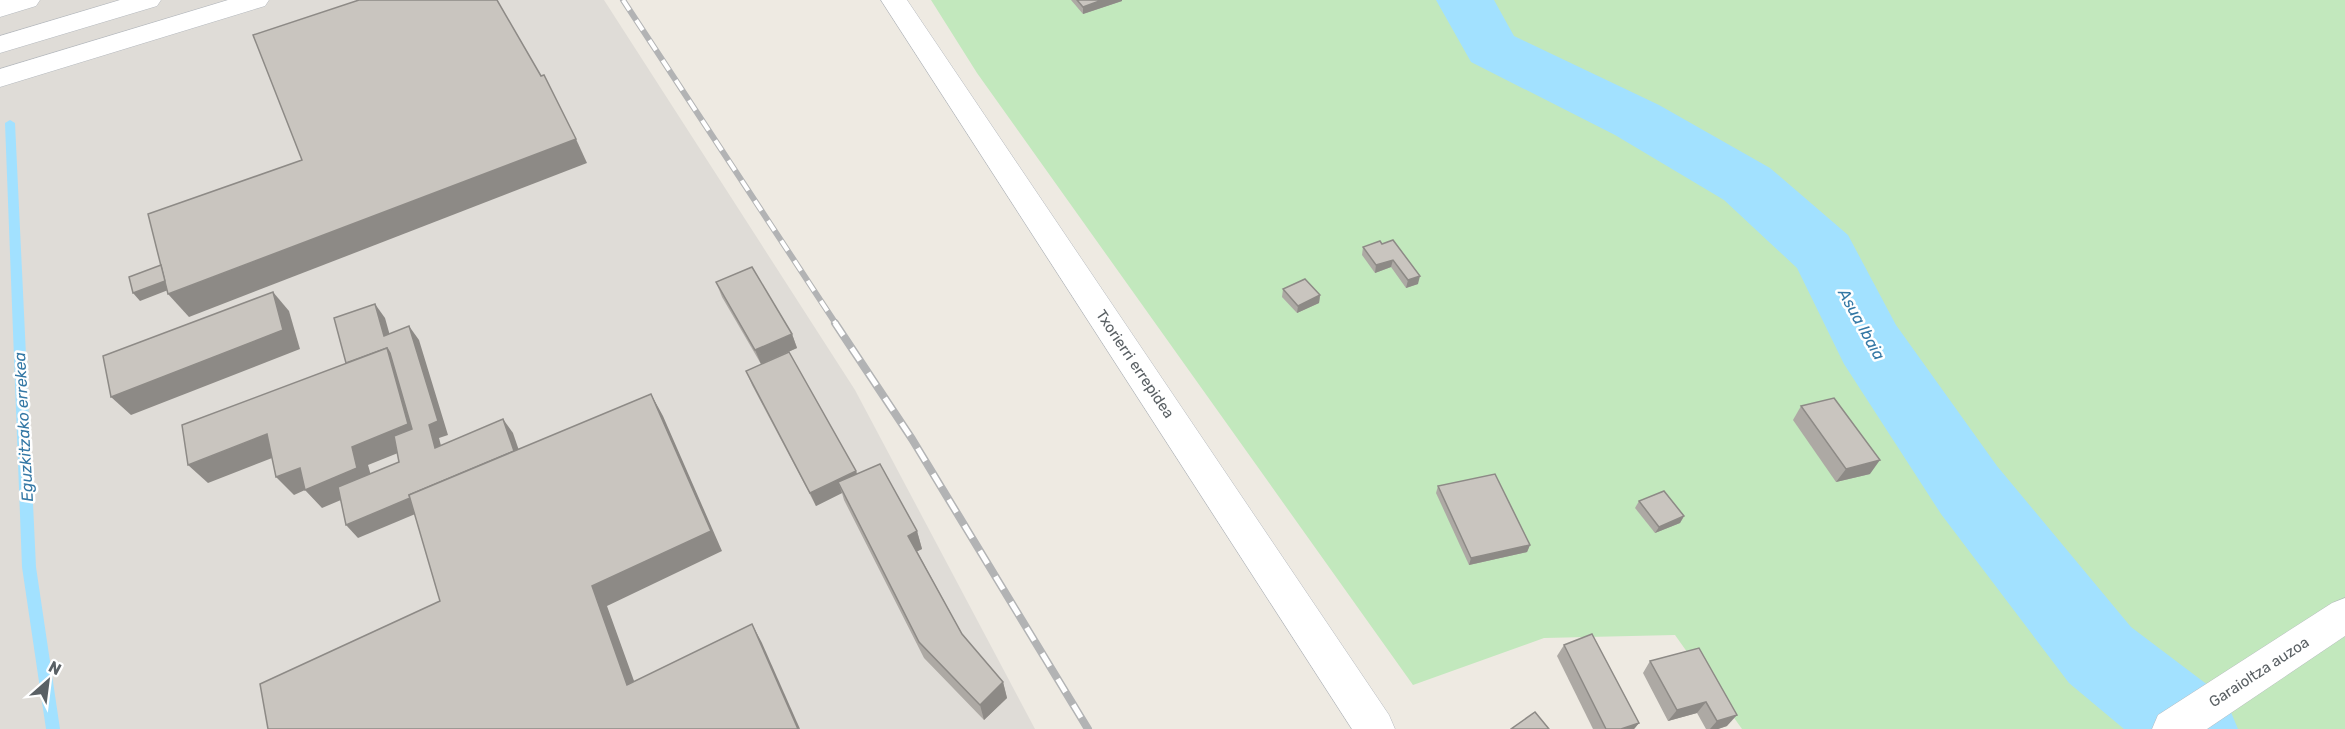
<svg xmlns="http://www.w3.org/2000/svg" width="2345" height="729" viewBox="0 0 2345 729" font-family="Rubik,sans-serif">
  <rect width="100%" height="100%" fill="#eeeae2"/>
  <polygon fill="#dfdcd7" points="0,0 604,0 855,390 1035,729 0,729"/>
  <polygon fill="#c2e8bd" points="931,0 2345,0 2345,729 1742,729 1675,635 1544,638 1413,685 977,73"/>
  <g fill="none" stroke-linecap="round" stroke-linejoin="round">
    <polygon fill="#a2e1ff" fill-rule="evenodd" points="10,120 15,123 36,567 60,729 46,729 22,567 5,123"/>
    <polygon fill="#a2e1ff" fill-rule="evenodd" points="1436,0 1494,0 1514,36 1659,105 1770,168 1848,235 1896,325 1997,466 2131,627 2225,698 2238,729 2124,729 2069,683 1941,514 1844,364 1797,268 1724,200 1615,135 1471,62"/>
    <g stroke="#b5b9be" stroke-width="1">
      <g id="minor">
        <polygon points="0,0 40,0 36,6 0,17"/>
        <polygon points="120,0 161,0 157,6 0,53 0,36"/>
        <polygon points="228,0 269,0 265,6 0,87 0,69"/>
        <polygon points="881,0 907,0 1389,715 1395,729 1352,729"/>
        <polygon points="2345,598 2345,636 2207,729 2152,729 2158,715 2332,603"/>
      </g>
    </g>
    <use href="#minor" fill="#fff" fill-rule="evenodd"/>
    <g stroke="#b2b3b4" stroke-width="6">
      <polyline id="rail-far1" points="623,0 836,324"/>
    </g>
    <g stroke="#b2b3b4" stroke-width="8">
      <polyline id="rail" points="835,323 912,439 1088,729"/>
    </g>
    <use href="#rail-far1" stroke="#fff" stroke-width="4" stroke-dasharray="12" stroke-linecap="butt"/>
    <use href="#rail" stroke="#fff" stroke-width="5" stroke-dasharray="15" stroke-linecap="butt"/>
  </g>
  <g fill="#ada9a4">
    <polygon points="1071,0 1122,0 1122,1 1083,14"/>
    <polygon points="1382,244 1418,284 1406,288 1391,267 1375,273 1362,255 1363,247"/>
    <polygon points="716,282 792,334 797,348 761,364 722,297"/>
    <polygon points="1283,289 1320,295 1319,303 1297,313 1282,297"/>
    <polygon points="746,371 856,471 857,474 917,531 922,549 917,551 962,634 1003,682 1007,698 984,720 924,658 844,500 842,493 816,506 752,385"/>
    <polygon points="1801,406 1870,474 1836,482 1793,420"/>
    <polygon points="1438,486 1530,545 1527,552 1469,565 1436,493"/>
    <polygon points="1639,501 1684,516 1680,523 1655,533 1635,508"/>
    <polygon points="1564,645 1639,723 1634,729 1593,729 1557,656"/>
    <polygon points="1699,648 1727,726 1718,729 1706,729 1697,713 1668,721 1643,673 1650,661"/>
  </g>
  <g fill="#8d8a86">
    <polygon points="1102,0 1122,0 1122,1 1083,14 1083,7"/>
    <polygon points="576,139 587,163 189,317 168,294"/>
    <polygon points="1393,260 1391,267 1375,273 1376,265"/>
    <polygon points="1420,276 1418,284 1406,288 1408,280"/>
    <polygon points="174,277 181,285 140,301 133,293"/>
    <polygon points="273,292 289,311 300,349 131,415 111,397"/>
    <polygon points="1320,295 1319,303 1297,313 1298,306"/>
    <polygon points="375,304 385,318 394,350 384,336"/>
    <polygon points="409,326 419,340 448,435 439,438 445,461 435,448 429,425"/>
    <polygon points="792,334 797,348 761,364 755,350"/>
    <polygon points="387,348 401,367 423,443 368,465 374,486 322,508 305,490 294,495 276,477"/>
    <polygon points="651,394 663,416 722,551 607,606 642,703 627,685 592,586"/>
    <polygon points="503,419 513,433 525,468 358,538 346,525"/>
    <polygon points="267,434 285,453 208,483 188,465"/>
    <polygon points="1880,460 1870,474 1836,482 1846,469"/>
    <polygon points="856,471 860,484 838,482 842,493 816,506 810,493"/>
    <polygon points="1684,516 1680,523 1655,533 1659,527"/>
    <polygon points="917,531 922,549 914,553 908,536"/>
    <polygon points="1530,545 1527,552 1469,565 1471,558"/>
    <polygon points="752,624 762,643 800,729 798,729"/>
    <polygon points="1003,682 1007,698 984,720 980,705"/>
    <polygon points="1706,702 1697,713 1668,721 1677,710"/>
    <polygon points="1737,715 1727,726 1718,729 1710,729 1717,721"/>
    <polygon points="1639,723 1634,729 1621,729"/>
  </g>
  <g fill="#c9c5bf" stroke="#8d8a86" stroke-width="1.5">
    <polygon points="359,0 497,0 541,76 544,75 576,139 168,294 148,214 302,160 253,35"/>
    <polygon points="1077,0 1102,0 1083,7"/>
    <polygon points="1393,240 1420,276 1408,280 1393,260 1376,265 1363,247 1380,241 1382,244"/>
    <polygon points="161,265 165,281 133,293 129,277"/>
    <polygon points="752,267 792,334 755,350 716,282"/>
    <polygon points="1305,279 1320,295 1298,306 1283,289"/>
    <polygon points="273,292 283,330 111,397 103,356"/>
    <polygon points="375,304 384,336 409,326 438,421 429,425 435,448 503,419 514,451 409,495 410,498 346,525 338,487 399,462 394,436 412,429 390,353 387,348 346,363 334,318"/>
    <polygon points="387,348 408,424 352,447 357,468 305,490 300,468 276,477 267,434 188,465 182,425"/>
    <polygon points="789,352 856,471 810,493 746,371"/>
    <polygon points="651,394 711,531 592,586 627,685 752,624 798,729 268,729 260,684 440,601 409,495"/>
    <polygon points="1834,398 1880,460 1846,469 1801,406"/>
    <polygon points="880,464 917,531 908,536 962,634 1003,682 980,705 919,642 838,482"/>
    <polygon points="1495,474 1530,545 1471,558 1438,486"/>
    <polygon points="1664,491 1684,516 1659,527 1639,501"/>
    <polygon points="1592,634 1639,723 1621,729 1606,729 1564,645"/>
    <polygon points="1699,648 1737,715 1717,721 1706,702 1677,710 1650,661"/>
    <polygon points="1535,712 1549,729 1511,729"/>
  </g>
  <g text-anchor="middle" stroke-width="5" stroke-linejoin="round" paint-order="stroke">
    <g font-size="15" fill="#5a6064" stroke="#fff">
      <text transform="translate(1135 364) rotate(56)" y="5">Txorierri errepidea</text>
      <text transform="translate(2259 672) rotate(-33)" y="5">Garaioltza auzoa</text>
    </g>
    <g font-size="16" font-style="italic" fill="#3478a5" stroke="#fff">
      <text transform="translate(1862 324) rotate(61)" y="6">Asua Ibaia</text>
      <text transform="translate(23 427) rotate(-93)" y="6">Eguzkitzako errekea</text>
    </g>
  </g>
  <g transform="translate(48 681) rotate(28)" stroke="#ffffff" stroke-width="4.5" paint-order="stroke">
  <path d="M0-4.5L10 22L0 15L-10 22Z" fill="#5a6064"/>
  <text y="-9" font-size="16" font-weight="bold" text-anchor="middle" fill="#5a6064">N</text>
  </g>
</svg>
